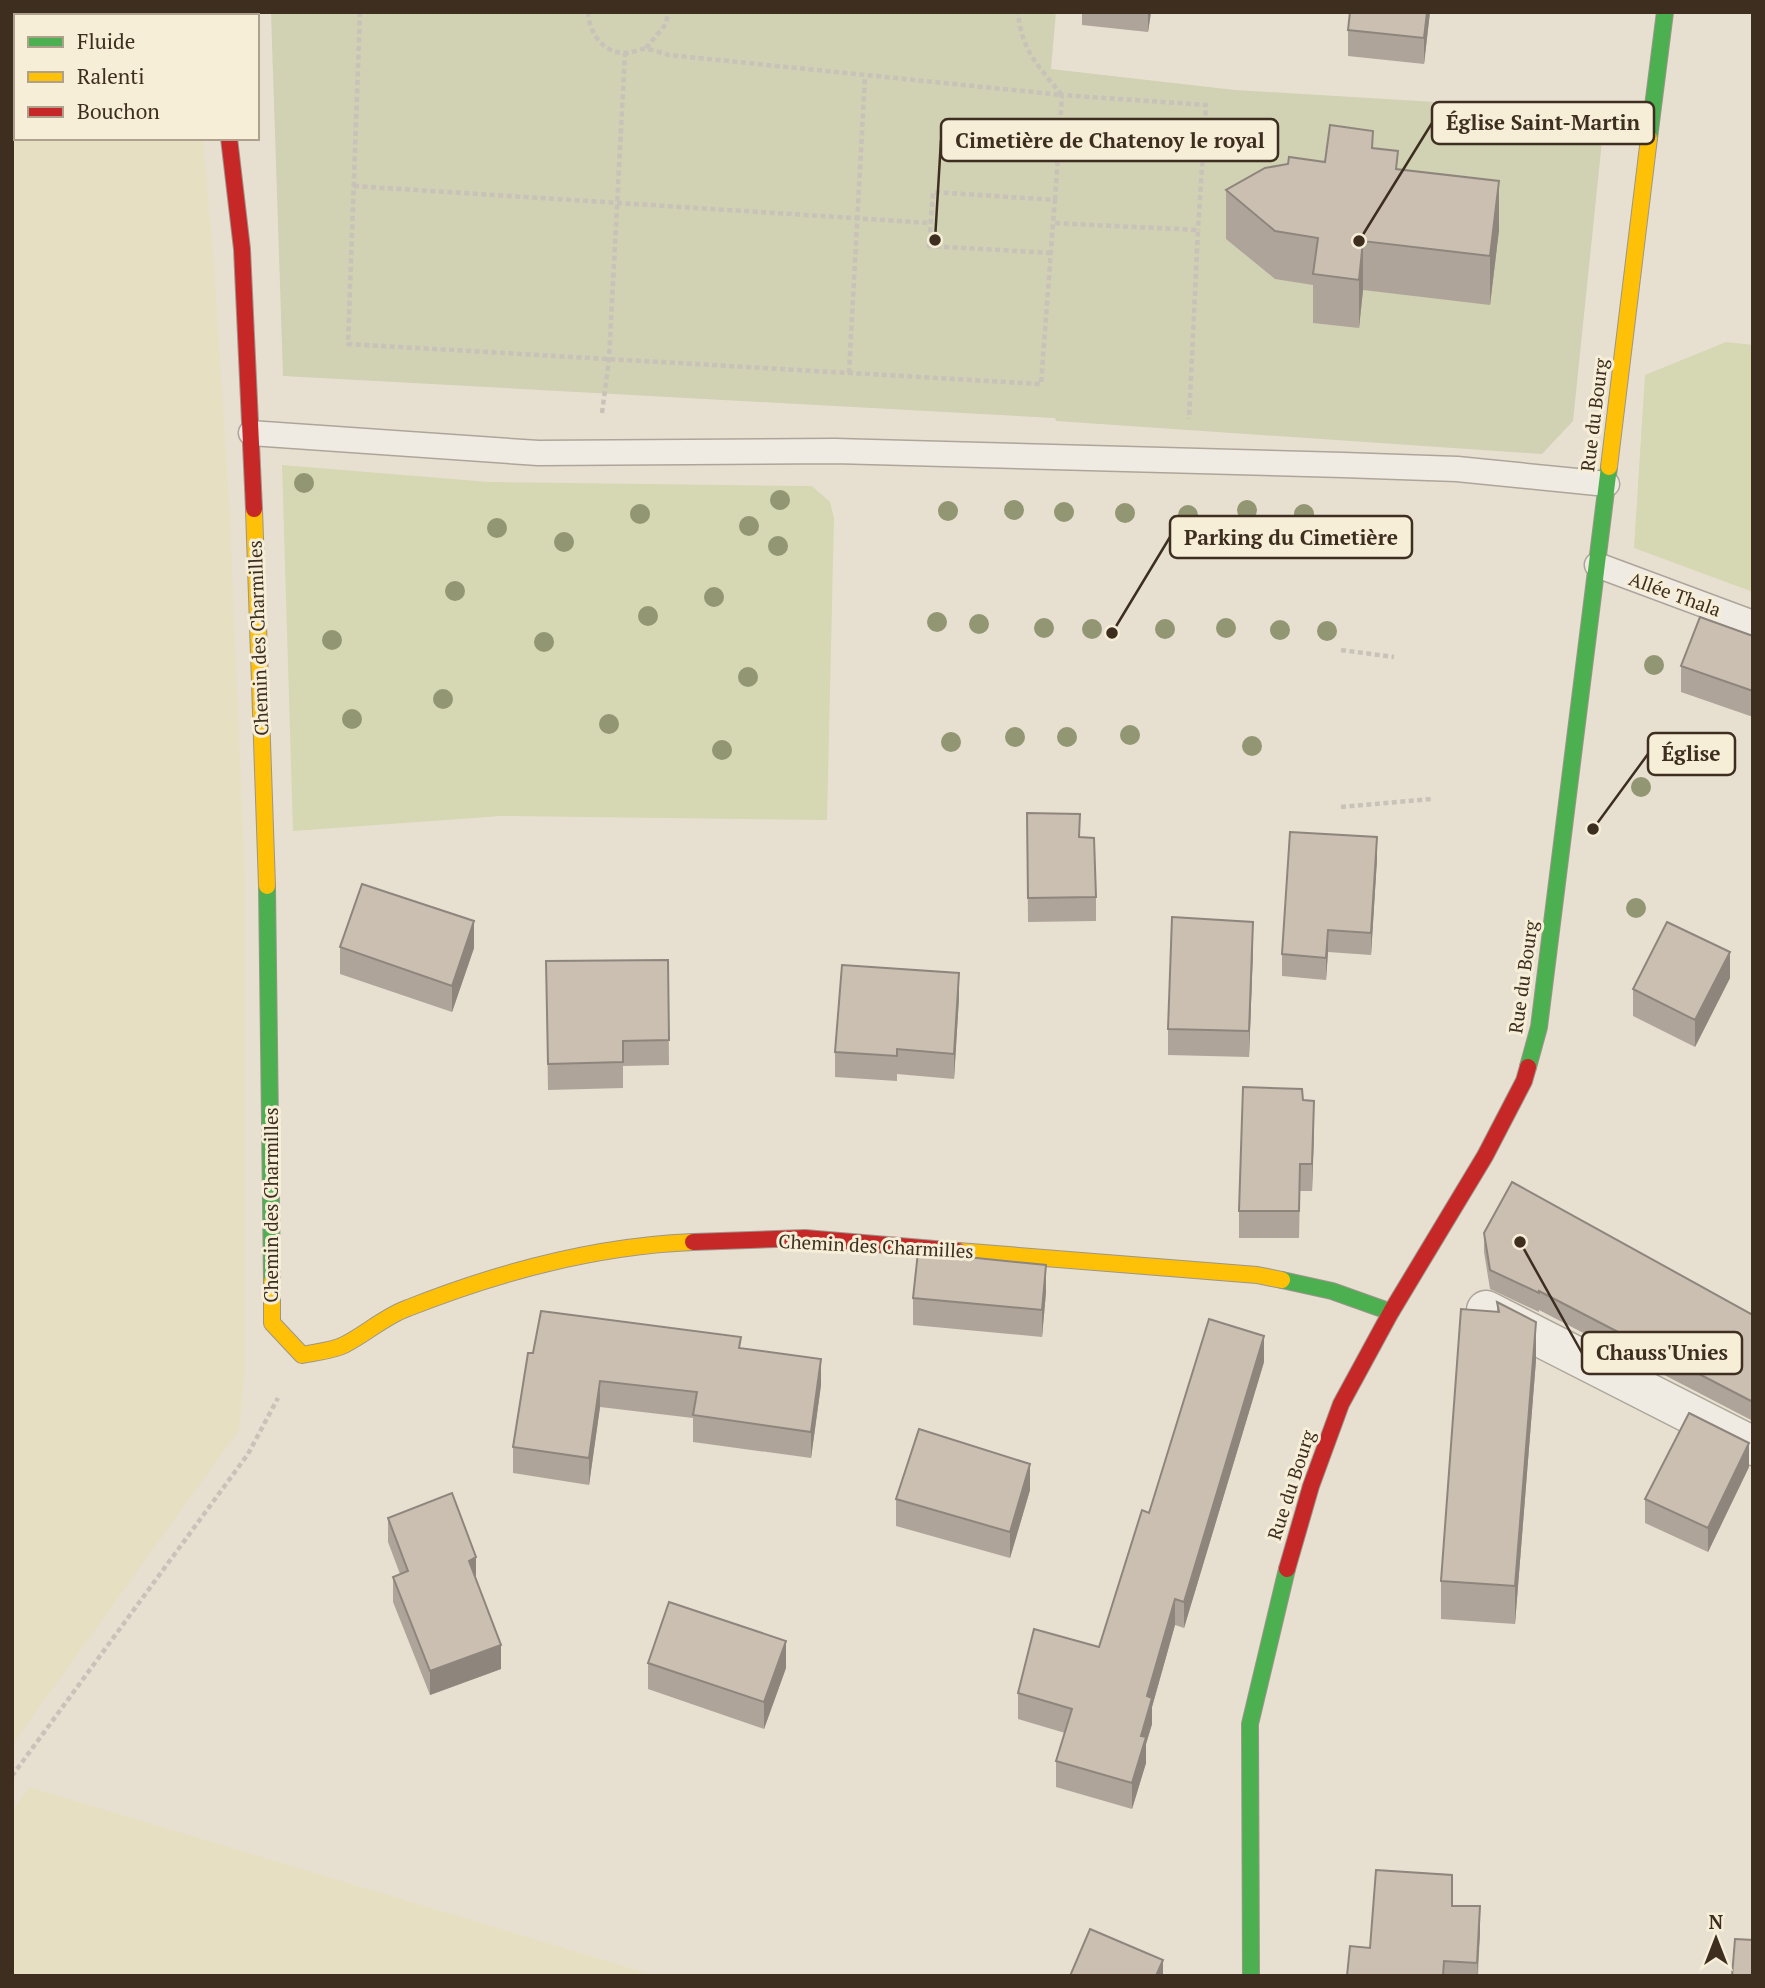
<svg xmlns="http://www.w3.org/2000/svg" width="1765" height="1988" viewBox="0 0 1765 1988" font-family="'PT Serif',serif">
  <rect width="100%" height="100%" fill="#e7e0d1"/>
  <g fill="#e6dfc2">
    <polygon points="12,12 178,12 179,16 16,16 16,138 203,138 214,265 230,517 245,880 245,1368 239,1430 12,1745"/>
    <polygon points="29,1787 584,1954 656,1976 12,1976 12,1811"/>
  </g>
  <g fill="#d6d7b3">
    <polygon points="1726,342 1753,345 1753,592 1634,548 1645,375"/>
    <polygon points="282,465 489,482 812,486 830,502 834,518 827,820 501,816 293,831"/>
  </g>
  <polygon fill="#d1d1b3" points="271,12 1056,12 1051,69 1235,90 1533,108 1592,115 1605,112 1573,421 1542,454 1056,421 1055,418 283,376"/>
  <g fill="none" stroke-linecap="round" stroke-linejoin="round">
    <g stroke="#ada599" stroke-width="27">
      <g id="lane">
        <polyline points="251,433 538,453 835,451 1343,465 1457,469 1607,484"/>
        <polyline points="1597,565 1753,623"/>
      </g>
    </g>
    <g stroke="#ada599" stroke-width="41">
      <g id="street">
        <polyline points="205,12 206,16"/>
        <polyline points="1486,1310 1753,1446"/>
      </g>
    </g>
    <g stroke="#9c958a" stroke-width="18">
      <g id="fast">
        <polyline points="1649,138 1665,12"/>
        <polyline points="267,886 272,1282"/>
        <polyline points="1528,1067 1539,1027 1609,467"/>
        <polyline points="1282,1280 1332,1291 1391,1312"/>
        <polyline points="1251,1976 1250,1724 1287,1569"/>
      </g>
    </g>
    <g stroke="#9c958a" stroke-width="18">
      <g id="slow">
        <polyline points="1609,467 1649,138"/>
        <polyline points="254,509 267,886"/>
        <polyline points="958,1251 1257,1275 1282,1280"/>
        <path d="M272,1282V1323L302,1355C315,1352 332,1351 344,1345C366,1334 385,1316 408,1308C499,1272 595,1246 693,1242"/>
      </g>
    </g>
    <g stroke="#9c958a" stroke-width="18">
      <g id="jam">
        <polyline points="229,138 242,249 254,509"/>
        <polyline points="693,1242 805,1238 958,1251"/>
        <polyline points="1287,1569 1311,1486 1341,1404 1391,1312 1485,1156 1524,1081 1528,1067"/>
      </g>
    </g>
    <g stroke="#c8c2b9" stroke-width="4.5" stroke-dasharray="5 3.5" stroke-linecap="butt">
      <polyline points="360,12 348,344 1041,384 1053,223 1198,230 1189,419"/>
      <path d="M588,12C589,32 603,54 626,53C633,53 640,48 647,49C654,50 662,53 669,55L1062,95C1039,67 1021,50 1018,12"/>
      <polyline points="646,48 666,24 668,12"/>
      <polyline points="354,186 931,223"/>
      <polyline points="1055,200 1062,95 1206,105 1198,230"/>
      <polyline points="1051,253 929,246 933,192 1055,200 1053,223"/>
      <polyline points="849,373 865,76"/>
      <polyline points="602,413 609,359 625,53"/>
      <polyline points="1341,650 1394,657"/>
      <polyline points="1341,807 1432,799"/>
      <polyline points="12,1776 248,1454 278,1398"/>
    </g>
    <use href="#lane" stroke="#efebe3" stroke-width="24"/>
    <use href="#street" stroke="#efebe3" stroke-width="38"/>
    <use href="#fast" stroke="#4caf50" stroke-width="16"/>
    <use href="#slow" stroke="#ffc107" stroke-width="16"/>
    <use href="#jam" stroke="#c62828" stroke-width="16"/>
  </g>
  <g fill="#929673">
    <circle cx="304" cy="483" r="10"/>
    <circle cx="780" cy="500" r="10"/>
    <circle cx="1014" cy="510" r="10"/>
    <circle cx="1247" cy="510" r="10"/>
    <circle cx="948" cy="511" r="10"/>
    <circle cx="1064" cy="512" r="10"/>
    <circle cx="1125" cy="513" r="10"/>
    <circle cx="640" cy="514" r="10"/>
    <circle cx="1304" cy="514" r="10"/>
    <circle cx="1188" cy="515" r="10"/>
    <circle cx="749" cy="526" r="10"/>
    <circle cx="497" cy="528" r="10"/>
    <circle cx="564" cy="542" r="10"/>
    <circle cx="778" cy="546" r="10"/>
    <circle cx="455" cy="591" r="10"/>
    <circle cx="714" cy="597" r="10"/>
    <circle cx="648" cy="616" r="10"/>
    <circle cx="937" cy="622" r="10"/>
    <circle cx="979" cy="624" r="10"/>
    <circle cx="1044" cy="628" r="10"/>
    <circle cx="1226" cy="628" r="10"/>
    <circle cx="1092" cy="629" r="10"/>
    <circle cx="1165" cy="629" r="10"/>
    <circle cx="1280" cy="630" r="10"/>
    <circle cx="1327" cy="631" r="10"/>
    <circle cx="332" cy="640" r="10"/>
    <circle cx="544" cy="642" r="10"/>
    <circle cx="1654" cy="665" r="10"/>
    <circle cx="748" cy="677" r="10"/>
    <circle cx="443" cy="699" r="10"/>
    <circle cx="352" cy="719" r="10"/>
    <circle cx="609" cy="724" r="10"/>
    <circle cx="1130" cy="735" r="10"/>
    <circle cx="1015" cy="737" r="10"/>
    <circle cx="1067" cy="737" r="10"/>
    <circle cx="951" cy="742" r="10"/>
    <circle cx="1252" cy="746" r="10"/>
    <circle cx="722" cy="750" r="10"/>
    <circle cx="1641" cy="787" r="10"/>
    <circle cx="1636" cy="908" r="10"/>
  </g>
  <g fill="#afa499">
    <polygon points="1082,12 1151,12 1148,32 1082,25"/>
    <polygon points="1430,12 1424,64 1348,56 1348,30"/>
    <polygon points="1373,148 1398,169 1499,230 1490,305 1363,290 1359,328 1313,323 1313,285 1275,279 1226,239 1226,190"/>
    <polygon points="1753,636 1753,717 1681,692 1681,666"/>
    <polygon points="1027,813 1080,837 1096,897 1096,921 1028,922"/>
    <polygon points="1377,859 1371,955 1328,952 1326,980 1282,976 1282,954"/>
    <polygon points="340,947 474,948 452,1012 340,974"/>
    <polygon points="1253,949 1249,1057 1168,1055 1168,1029"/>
    <polygon points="668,960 669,1065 623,1066 623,1088 548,1090 546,961"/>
    <polygon points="1730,978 1695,1047 1633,1016 1633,989"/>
    <polygon points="959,998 954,1079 897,1074 897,1081 835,1077 835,1052"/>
    <polygon points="1314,1127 1312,1191 1300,1191 1299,1238 1239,1238 1239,1211"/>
    <polygon points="1484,1233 1753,1315 1753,1421 1539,1310 1539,1312 1490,1289 1484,1252"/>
    <polygon points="1046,1292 1042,1337 913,1325 913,1298"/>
    <polygon points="1497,1302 1536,1360 1515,1624 1441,1619 1441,1581 1497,1312"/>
    <polygon points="741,1348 821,1385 811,1458 693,1442 693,1418 600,1407 589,1485 513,1473 513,1447 533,1353"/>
    <polygon points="1264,1362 1184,1628 1175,1625 1152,1707 1152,1724 1146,1744 1146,1763 1132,1809 1056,1787 1056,1761 1065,1733 1018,1719 1018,1693 1099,1647 1149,1513"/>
    <polygon points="1749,1467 1708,1552 1645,1523 1645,1499"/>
    <polygon points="1030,1490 1010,1558 896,1526 896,1499"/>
    <polygon points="388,1518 476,1579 501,1669 430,1695 393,1602 393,1577 400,1574 388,1542"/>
    <polygon points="648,1663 786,1668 764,1729 648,1689"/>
    <polygon points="1452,1906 1480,1933 1478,1976 1347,1976 1370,1948"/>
  </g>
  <g fill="#8e867d">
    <polygon points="1148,12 1151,12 1148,32"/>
    <polygon points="1427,12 1430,12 1424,64 1424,38"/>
    <polygon points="1499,181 1499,230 1490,305 1490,256"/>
    <polygon points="1363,241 1363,290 1359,328 1359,280"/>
    <polygon points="1377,837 1377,859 1371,955 1371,933"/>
    <polygon points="474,921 474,948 452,1012 452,986"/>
    <polygon points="1253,922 1253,949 1249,1057 1249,1031"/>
    <polygon points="1328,930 1328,952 1326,980 1326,958"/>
    <polygon points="1730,952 1730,978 1695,1047 1695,1020"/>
    <polygon points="959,973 959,998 954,1079 954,1054"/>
    <polygon points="1314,1101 1314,1127 1312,1191 1312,1164"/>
    <polygon points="1046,1265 1046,1292 1042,1337 1042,1310"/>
    <polygon points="1536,1322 1536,1360 1515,1624 1515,1586"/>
    <polygon points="1264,1336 1264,1362 1184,1628 1184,1602"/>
    <polygon points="821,1359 821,1385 811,1458 811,1432"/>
    <polygon points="600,1381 600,1407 589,1485 589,1458"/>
    <polygon points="1749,1443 1749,1467 1708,1552 1708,1528"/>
    <polygon points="1030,1464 1030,1490 1010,1558 1010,1532"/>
    <polygon points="476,1557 476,1581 469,1561"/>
    <polygon points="1175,1599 1175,1625 1152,1707 1152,1724 1146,1744 1146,1763 1132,1809 1132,1783 1147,1696"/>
    <polygon points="786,1641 786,1668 764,1729 764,1702"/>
    <polygon points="501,1645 501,1669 430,1695 430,1671"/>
    <polygon points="1480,1906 1480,1933 1477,1976 1477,1963"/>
    <polygon points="1163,1960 1163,1976 1156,1976"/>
  </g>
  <g fill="#cbbfb2" stroke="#8e867d" stroke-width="2">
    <polygon points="1350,12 1427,12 1424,38 1348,30"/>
    <polygon points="1330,125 1373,131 1372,148 1398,151 1396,169 1499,181 1490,256 1363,241 1359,280 1313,274 1318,238 1275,231 1226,190 1265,168 1288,164 1289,157 1325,162"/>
    <polygon points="1700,617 1753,636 1753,691 1681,666"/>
    <polygon points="1027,813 1080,814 1079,837 1094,838 1096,897 1028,898"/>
    <polygon points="1290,832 1377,837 1371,933 1328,930 1326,958 1282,954"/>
    <polygon points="362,884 474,921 452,986 340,947"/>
    <polygon points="1172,917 1253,922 1249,1031 1168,1029"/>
    <polygon points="1667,922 1730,952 1695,1020 1633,989"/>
    <polygon points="668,960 669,1040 623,1041 623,1062 548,1064 546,961"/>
    <polygon points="842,965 959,973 954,1054 897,1049 897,1056 835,1052"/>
    <polygon points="1243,1087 1302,1089 1303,1100 1314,1101 1312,1164 1300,1164 1299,1211 1239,1211"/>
    <polygon points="1512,1182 1753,1315 1753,1402 1539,1291 1539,1293 1490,1270 1484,1233"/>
    <polygon points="918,1252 1046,1265 1042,1310 913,1298"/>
    <polygon points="1497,1302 1536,1322 1515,1586 1441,1581 1461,1309 1499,1312"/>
    <polygon points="541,1311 741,1337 739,1348 821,1359 811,1432 693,1415 697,1392 600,1381 589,1458 513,1447 528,1353 533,1353"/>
    <polygon points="1209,1319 1264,1336 1184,1602 1175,1599 1147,1696 1152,1698 1141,1736 1146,1737 1132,1783 1056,1761 1072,1709 1018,1693 1034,1629 1099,1647 1142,1510 1149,1513"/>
    <polygon points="1689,1413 1749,1443 1708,1528 1645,1499"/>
    <polygon points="919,1429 1030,1464 1010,1532 896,1499"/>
    <polygon points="452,1493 476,1557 469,1561 501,1645 430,1671 393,1577 408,1571 388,1518"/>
    <polygon points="669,1602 786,1641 764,1702 648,1663"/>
    <polygon points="1376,1870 1452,1875 1452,1906 1480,1906 1477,1963 1444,1961 1443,1976 1347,1976 1350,1946 1370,1948"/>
    <polygon points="1090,1929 1163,1960 1156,1976 1070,1976"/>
    <polygon points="1735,1939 1753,1940 1753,1976 1732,1976"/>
  </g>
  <g text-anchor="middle" stroke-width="6" stroke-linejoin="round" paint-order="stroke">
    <g font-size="19" fill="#3d2e20" stroke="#f7eed8">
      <text transform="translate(1594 415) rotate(-83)" y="7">Rue du Bourg</text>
      <text transform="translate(1675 594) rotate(20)" y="7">Allée Thala</text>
      <text transform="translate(258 638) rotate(-92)" y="7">Chemin des Charmilles</text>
      <text transform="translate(1523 977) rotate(-82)" y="7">Rue du Bourg</text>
      <text transform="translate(271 1205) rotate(-90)" y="7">Chemin des Charmilles</text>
      <text transform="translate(876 1246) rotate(3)" y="7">Chemin des Charmilles</text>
      <text transform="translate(1291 1485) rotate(-72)" y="7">Rue du Bourg</text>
    </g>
  </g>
  <path fill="none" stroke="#3d2e20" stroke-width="2.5" d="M1359 241L1432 123M935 240L941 140M1112 633L1170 537M1593 829L1648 754M1520 1242L1582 1353"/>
  <g fill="#3d2e20" stroke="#f7eed8" stroke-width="2.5">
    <circle cx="1359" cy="241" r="7"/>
    <circle cx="935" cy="240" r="7"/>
    <circle cx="1112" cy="633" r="7"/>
    <circle cx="1593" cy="829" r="7"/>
    <circle cx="1520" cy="1242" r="7"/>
  </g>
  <g fill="#f7eed8" stroke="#3d2e20" stroke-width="2.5">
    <rect x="1432" y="102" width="222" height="42" rx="7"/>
    <rect x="941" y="119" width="337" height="42" rx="7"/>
    <rect x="1170" y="516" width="242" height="42" rx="7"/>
    <rect x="1648" y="733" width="87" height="42" rx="7"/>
    <rect x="1582" y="1332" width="160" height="42" rx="7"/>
  </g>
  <g font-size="21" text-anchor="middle" font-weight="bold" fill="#3d2e20">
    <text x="1543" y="130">Église Saint-Martin</text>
    <text x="1110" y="148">Cimetière de Chatenoy le royal</text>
    <text x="1291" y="545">Parking du Cimetière</text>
    <text x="1691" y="761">Église</text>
    <text x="1662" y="1360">Chauss'Unies</text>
  </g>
  <rect width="1765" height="1988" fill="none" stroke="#3d2e20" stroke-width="28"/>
  <rect x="14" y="14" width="245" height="126" fill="#f7eed8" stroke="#ada18e" stroke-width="2"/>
  <rect x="28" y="37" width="35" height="10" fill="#4caf50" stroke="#ada18e" stroke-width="2"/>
  <text x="77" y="49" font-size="21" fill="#3d2e20">Fluide</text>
  <rect x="28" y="72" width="35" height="10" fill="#ffc107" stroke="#ada18e" stroke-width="2"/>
  <text x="77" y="84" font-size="21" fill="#3d2e20">Ralenti</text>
  <rect x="28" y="107" width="35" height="10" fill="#c62828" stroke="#ada18e" stroke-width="2"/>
  <text x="77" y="119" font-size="21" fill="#3d2e20">Bouchon</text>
  <g transform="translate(1716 1939)" stroke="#f7eed8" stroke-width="5" paint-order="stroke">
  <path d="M0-5L12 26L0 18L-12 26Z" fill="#3d2e20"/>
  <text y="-10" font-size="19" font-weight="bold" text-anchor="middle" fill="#3d2e20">N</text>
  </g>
</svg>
